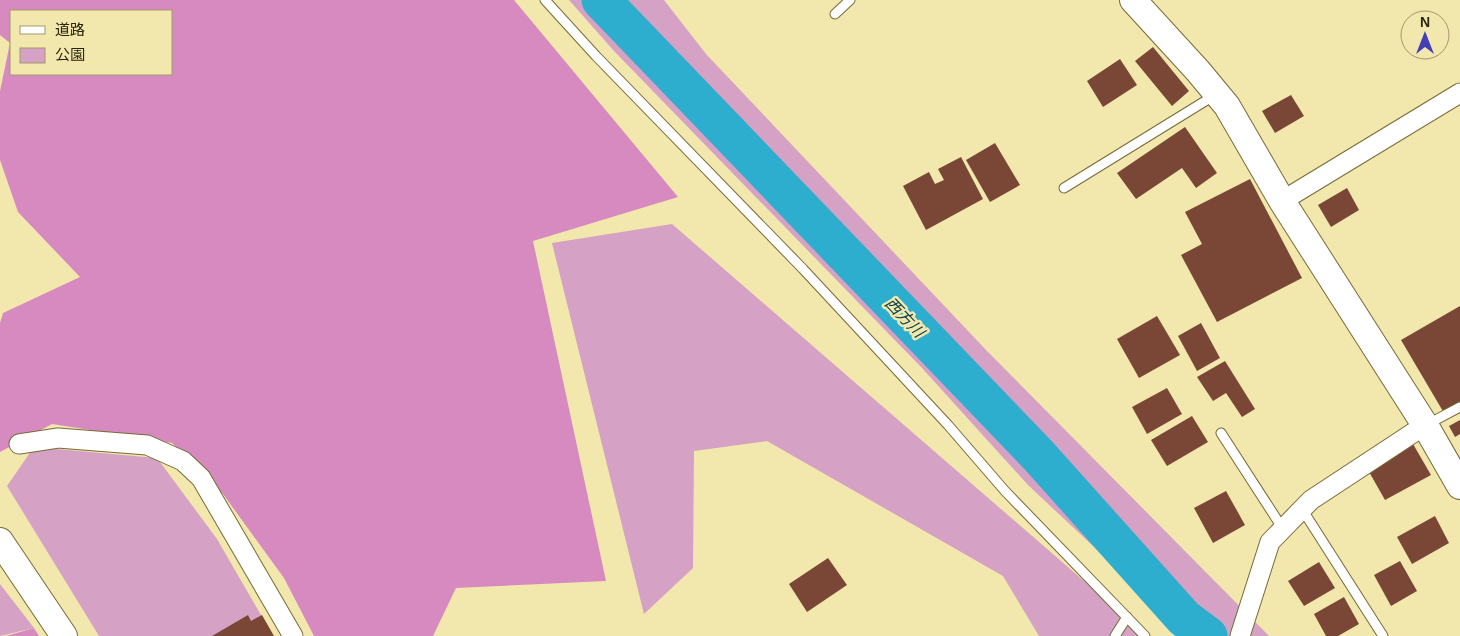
<svg xmlns="http://www.w3.org/2000/svg" width="1460" height="636" viewBox="0 0 1460 636" font-family="Helvetica,'Noto Sans JP',sans-serif">
  <rect width="100%" height="100%" fill="#f2e7ad"/>
  <g fill="#d5a1c4">
    <polygon points="569,0 664,0 706,54 987,351 1269,636 1189,636 1028,485 922,368 614,51"/>
    <polygon points="672,224 1129,620 1146,636 1039,636 1003,576 767,441 694,451 693,568 644,614 552,243"/>
    <polygon points="34,447 157,458 217,539 273,636 99,636 7,486"/>
    <polygon points="0,584 34,628 0,636"/>
  </g>
  <g fill="#d78ac0" fill-rule="evenodd">
    <path d="M0,0H514L678,197L533,241L606,581L456,588L433,636H314L284,578L223,494L172,443L52,424L0,452V323L3,313L80,277L18,212L0,160V91L10,43L0,35ZM11,11H171V74H11Z"/>
    <polygon points="34,628 39,636 6,636"/>
  </g>
  <g fill="none" stroke-linecap="round" stroke-linejoin="round">
    <polyline stroke="#2eaece" stroke-width="39" points="601,0 1038,455 1184,618 1208,636"/>
  </g>
  <g fill="#7a4737">
    <polygon points="1153,47 1189,91 1172,106 1135,61"/>
    <polygon points="1120,59 1137,85 1103,107 1087,81"/>
    <polygon points="1291,95 1304,116 1275,133 1262,111"/>
    <polygon points="1185,127 1217,173 1196,188 1182,168 1136,199 1117,173"/>
    <polygon points="995,143 1020,185 990,202 966,160"/>
    <polygon points="961,157 983,199 926,230 903,186 929,172 935,184 944,180 938,169"/>
    <polygon points="1250,179 1302,278 1217,322 1181,255 1202,244 1185,212"/>
    <polygon points="1347,188 1359,210 1331,227 1318,205"/>
    <polygon points="1460,306 1460,404 1444,413 1401,340"/>
    <polygon points="1157,316 1180,355 1139,378 1117,339"/>
    <polygon points="1201,323 1220,358 1197,371 1178,336"/>
    <polygon points="1225,361 1255,409 1242,417 1226,393 1213,401 1197,377"/>
    <polygon points="1167,388 1182,414 1147,434 1132,407"/>
    <polygon points="1192,416 1208,442 1167,466 1151,440"/>
    <polygon points="1460,420 1460,434 1455,437 1449,426"/>
    <polygon points="1413,444 1431,475 1385,500 1368,470"/>
    <polygon points="1226,491 1245,525 1213,543 1194,508"/>
    <polygon points="1435,516 1449,543 1412,564 1397,537"/>
    <polygon points="828,558 847,585 807,612 789,584"/>
    <polygon points="1400,561 1417,591 1391,606 1374,575"/>
    <polygon points="1319,562 1335,588 1304,606 1288,581"/>
    <polygon points="1344,597 1359,624 1338,636 1326,636 1314,614"/>
    <polygon points="248,615 251,621 262,615 274,636 212,636"/>
  </g>
  <g fill="none" stroke-linecap="round" stroke-linejoin="round">
    <g stroke="#766b35" stroke-width="11">
      <g id="lane">
        <polyline points="545,0 596,56 803,269 948,425 1005,491 1145,636"/>
        <polyline points="835,14 850,0"/>
        <polyline points="1064,188 1215,95"/>
        <polyline points="1428,424 1460,407"/>
        <polyline points="1221,433 1283,529"/>
        <polyline points="1302,509 1383,636"/>
        <polyline points="1115,636 1127,617"/>
      </g>
    </g>
    <g stroke="#766b35" stroke-width="21">
      <g id="street">
        <polyline points="1282,201 1460,93"/>
        <polyline points="19,444 58,438 147,445 183,461 201,478 293,636"/>
        <polyline points="1240,636 1270,542 1311,500 1425,425"/>
      </g>
    </g>
    <g stroke="#766b35" stroke-width="28">
      <g id="secondary">
        <polyline points="1133,0 1198,71 1227,106 1282,201 1425,425 1460,486"/>
        <polyline points="0,541 64,636"/>
      </g>
    </g>
    <use href="#lane" stroke="#fff" stroke-width="9"/>
    <use href="#street" stroke="#fff" stroke-width="19"/>
    <use href="#secondary" stroke="#fff" stroke-width="26"/>
  </g>
  <g text-anchor="middle" stroke-width="5" stroke-linejoin="round" paint-order="stroke">
    <g font-size="16" font-style="italic" fill="#043d4a" stroke="#f2e7ad">
      <text transform="translate(905 317) rotate(46)" y="6">西方川</text>
    </g>
  </g>
  <rect x="10" y="10" width="162" height="65" fill="#f2e7ad" stroke="#a2996d"/>
  <rect x="20" y="26" width="25" height="8" fill="#ffffff" stroke="#a2996d"/>
  <text x="55" y="35" font-size="15" fill="#2a250e">道路</text>
  <rect x="20" y="48" width="25" height="15" fill="#d5a1c4" stroke="#a2996d"/>
  <text x="55" y="60" font-size="15" fill="#2a250e">公園</text>
  <g transform="translate(1425 35)"><circle r="24" fill="#f2e7ad" stroke="#a2996d"/>
  <path d="M0-4L9 19L0 12L-9 19Z" fill="#453fb5"/>
  <text y="-8" font-size="14" font-weight="bold" text-anchor="middle" fill="#2a250e">N</text>
  </g>
</svg>
